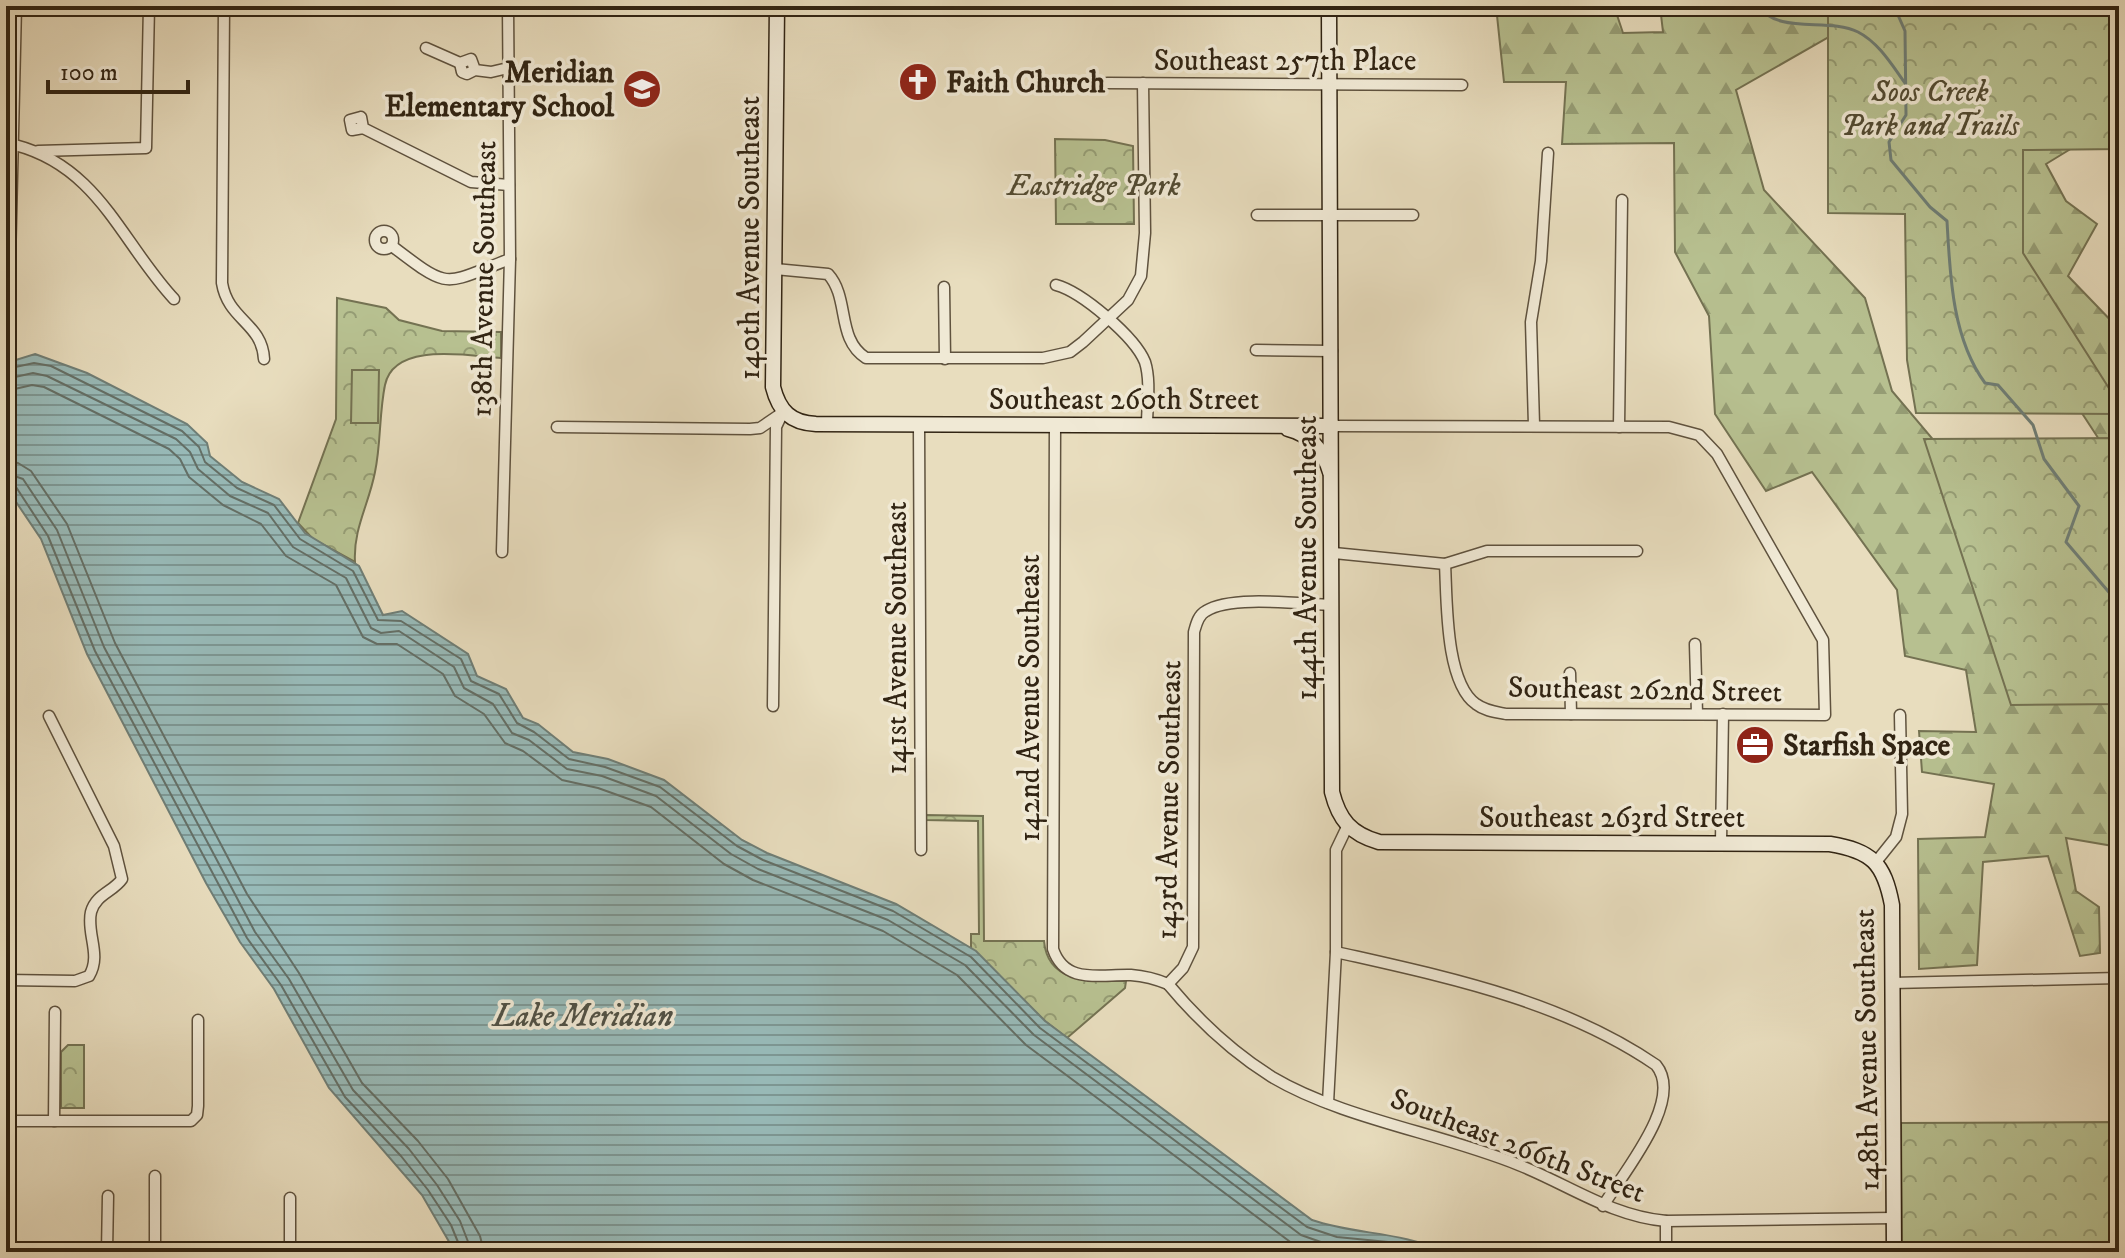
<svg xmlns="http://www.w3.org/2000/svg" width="2125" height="1258" viewBox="0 0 2125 1258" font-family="'IM FELL DW Pica',serif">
  <defs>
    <pattern id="forest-firs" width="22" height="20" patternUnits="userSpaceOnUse" patternTransform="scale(2)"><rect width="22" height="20" fill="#b7c090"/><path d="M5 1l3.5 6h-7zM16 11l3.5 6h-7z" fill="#959c74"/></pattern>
    <pattern id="park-crowns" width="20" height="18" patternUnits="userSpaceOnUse" patternTransform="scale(2)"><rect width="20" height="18" fill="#b7c090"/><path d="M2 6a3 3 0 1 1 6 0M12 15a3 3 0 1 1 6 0" fill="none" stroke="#959c74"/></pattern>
    <pattern id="water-rules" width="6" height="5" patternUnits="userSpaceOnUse" patternTransform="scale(2)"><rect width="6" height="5" fill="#98bab8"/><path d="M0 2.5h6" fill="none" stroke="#7d9794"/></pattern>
  </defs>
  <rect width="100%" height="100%" fill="#e8ddbe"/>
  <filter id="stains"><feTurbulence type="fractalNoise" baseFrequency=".0025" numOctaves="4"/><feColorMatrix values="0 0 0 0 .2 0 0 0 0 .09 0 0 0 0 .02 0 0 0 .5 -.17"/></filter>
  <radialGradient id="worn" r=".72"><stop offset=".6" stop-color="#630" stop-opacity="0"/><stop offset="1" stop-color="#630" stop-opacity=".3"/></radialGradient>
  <g fill="url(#forest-firs)" stroke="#747252" stroke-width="2">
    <polygon points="1496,6 1614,6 1623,33 1663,32 1660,6 1868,6 1869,14 1736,90 1764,190 1865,298 1892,391 1958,469 2119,699 2119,847 2066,838 2076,891 2099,907 2100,953 2080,956 2048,856 1983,862 1977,965 1919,969 1918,839 1985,837 1994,784 1922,772 1919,731 1976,732 1966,670 1905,656 1897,590 1812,472 1766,491 1715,414 1709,316 1675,252 1674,143 1562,144 1566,82 1504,82"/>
    <polygon points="2029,6 2105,128 2046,164 2066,201 2097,224 2068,276 2119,329 2119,470 2027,329 1971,219"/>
  </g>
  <g fill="url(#park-crowns)" stroke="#747252" stroke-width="2">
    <polygon points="1828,6 2119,6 2119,149 2023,150 2023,253 2119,404 2119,414 1916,413 1907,360 1905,214 1828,213"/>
    <polygon points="1055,139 1105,140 1133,146 1134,224 1056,224"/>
    <path d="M337,298L386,308L399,320L442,331L501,332V358C469,356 394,341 385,385C379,414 381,444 375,472C369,504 353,529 355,562L313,539L298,523L336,419Z"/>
    <polygon points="2119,438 2119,704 2011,705 1924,439"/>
    <path d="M925,815L983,816L984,941H1044C1048,985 1093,981 1126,981L1125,988L1067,1038L1045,1021L971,948V934H979L978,821L925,820Z"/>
    <polygon points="68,1045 84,1045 84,1108 61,1108 61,1052"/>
    <polygon points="2119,1122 2119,1252 1902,1252 1901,1123"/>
  </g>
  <polygon fill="#b7c090" stroke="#747252" stroke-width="2" points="352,370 379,370 378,423 351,423"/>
  <path fill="url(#water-rules)" stroke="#6f7e76" stroke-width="2" d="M35,354L87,373L187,424L207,443L210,456L242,482L279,499L305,533L359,566L383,615L402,611L468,654L477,676L506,689L523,718L538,724L573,752L608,759L664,780L742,840L767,853L896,904L976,951L1045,1021L1312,1220C1355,1235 1401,1231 1444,1252H455L422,1195L329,1088L274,989L240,942L206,883L87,654L41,539L6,487V363Z"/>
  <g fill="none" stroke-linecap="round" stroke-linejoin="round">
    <g stroke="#646f66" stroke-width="2">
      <polyline points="6,369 34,363 51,366 182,431 199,447 205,462 237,488 274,505 300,539 353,571 378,620 401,621 461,659 471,681 499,694 517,723 534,732 569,759 605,767 660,787 737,846 763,860 893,911 971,957 1040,1028 1307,1227 1337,1237 1388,1242 1426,1252"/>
      <polyline points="6,379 33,373 47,376 176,439 190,452 198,469 230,496 268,513 293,547 346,578 371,628 381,633 399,631 454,667 464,688 493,704 512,733 529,740 567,769 602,776 656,796 731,854 758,869 888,920 965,965 1034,1035 1301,1235 1335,1247 1388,1252"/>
      <polyline points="6,391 32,385 44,387 169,449 180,459 189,477 223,505 261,524 286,556 336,585 363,637 377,644 397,644 443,674 455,696 484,714 505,743 523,751 562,780 598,788 651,807 724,864 753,880 883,931 957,975 1026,1045 1293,1244 1312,1252"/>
      <polyline points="6,461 18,463 31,471 67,524 115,643 247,894 299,973 362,1083 418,1141 448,1179 480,1236 484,1252"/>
      <polyline points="6,473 23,479 57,530 104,647 255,932 289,979 353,1090 409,1149 437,1185 460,1221 472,1252"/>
      <polyline points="6,483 16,487 48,536 95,651 247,938 281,985 345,1097 401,1156 428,1190 451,1225 462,1252"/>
    </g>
    <g stroke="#6f7e76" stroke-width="3">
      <path d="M1758,6C1779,35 1828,17 1858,32C1878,42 1892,65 1905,83"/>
      <path d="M1894,6L1905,31L1906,115L1889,142L1891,160L1930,207L1947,221C1950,275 1952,338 1985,383L1998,385L2033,425L2044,459L2079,506L2066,542L2119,604"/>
    </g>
    <g stroke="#5f523e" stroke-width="13">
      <g id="street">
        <path d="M224,6L222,283C228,320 262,323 264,359"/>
        <polyline points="426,48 460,63"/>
        <polyline points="475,70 471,59 460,63 462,72 467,74 475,70 491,72 508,68"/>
        <polyline points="1107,83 1462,85"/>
        <polyline points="363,128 361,117 350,120 352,130 363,128 471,182 509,185"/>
        <path d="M15,145C99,167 121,242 174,299"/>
        <polyline points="38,151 146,148 149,6"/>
        <polyline points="1257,215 1413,215"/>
        <circle cx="384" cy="240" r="9"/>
        <path d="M392,246C451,291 442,285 510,259"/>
        <polyline points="10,261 16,6"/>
        <path d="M775,269L828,274C850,298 836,339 866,358H1043L1070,352L1083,342L1128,300L1141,276L1145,233L1143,83"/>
        <path d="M1056,285C1082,292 1135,337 1145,362C1151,381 1147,406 1147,425"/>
        <polyline points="944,287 945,359"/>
        <polyline points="1256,350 1332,351"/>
        <polyline points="919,425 921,850"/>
        <path d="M1055,425L1053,949C1065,985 1100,974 1131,975C1144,976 1156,979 1168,984"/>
        <polyline points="1534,425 1531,322 1541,261 1548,153"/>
        <path d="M1333,426L1669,427L1699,435L1717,454L1823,640L1825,715L1506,714C1496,712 1485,711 1476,704C1445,682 1447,600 1445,564"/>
        <polyline points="557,427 750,429 760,428 782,413"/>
        <polyline points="1619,427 1622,200"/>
        <polyline points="502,552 510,259 508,6"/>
        <polyline points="1334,553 1445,564 1487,551 1637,551"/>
        <polyline points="1695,644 1697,714"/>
        <polyline points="1570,673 1571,714"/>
        <polyline points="773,706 776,427 783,412"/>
        <polyline points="1721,843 1723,714"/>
        <polyline points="1876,862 1896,837 1902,814 1900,715"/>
        <path d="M1336,952C1446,977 1561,1000 1656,1065C1685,1100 1623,1173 1603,1206"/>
        <path d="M6,980L75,981L89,976C102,955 86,933 91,912C96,894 113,892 122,879L114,846L49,716"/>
        <polyline points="1892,983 2119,978"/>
        <path d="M1168,984C1198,1020 1232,1052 1272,1077C1343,1119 1441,1133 1519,1165C1569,1185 1611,1216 1666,1221L1894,1218"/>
        <path d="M1168,984L1183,968L1193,947L1194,632C1196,625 1198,615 1206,611C1230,595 1301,604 1331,605"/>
        <polyline points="1328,1103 1336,952 1336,850 1347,827"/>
        <polyline points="6,1121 191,1121 197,1115 198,1106 198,1020"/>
        <polyline points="54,1121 55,1012"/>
        <polyline points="155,1176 155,1252"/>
        <polyline points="290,1198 290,1252"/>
        <polyline points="107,1252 108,1196"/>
        <polyline points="1666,1252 1666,1221"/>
      </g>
    </g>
    <g stroke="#312413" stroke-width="17">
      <g id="secondary">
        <path d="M777,6L773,387C779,411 791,423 816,424L1333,426"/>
        <path d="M1329,6L1332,792C1339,820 1351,834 1379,842L1830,844C1872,851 1884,863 1892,905L1894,1252"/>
        <path d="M1288,429C1309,434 1324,451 1330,472"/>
      </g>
    </g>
    <use href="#street" stroke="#f0e9d5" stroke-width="10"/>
    <use href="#secondary" stroke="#f0e9d5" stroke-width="14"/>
  </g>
  <defs>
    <g id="church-disc" transform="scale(2)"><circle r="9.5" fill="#8f2418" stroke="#f0e9d5"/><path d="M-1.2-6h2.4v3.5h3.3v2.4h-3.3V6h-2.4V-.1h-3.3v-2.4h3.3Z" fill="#fff"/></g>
    <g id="school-disc" transform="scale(2)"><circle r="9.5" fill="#8f2418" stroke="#f0e9d5"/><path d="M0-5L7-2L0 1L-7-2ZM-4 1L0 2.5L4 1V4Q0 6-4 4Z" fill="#fff"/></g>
    <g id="office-disc" transform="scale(2)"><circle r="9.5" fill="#8f2418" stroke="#f0e9d5"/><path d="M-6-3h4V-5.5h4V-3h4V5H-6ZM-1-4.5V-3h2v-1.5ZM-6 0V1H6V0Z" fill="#fff"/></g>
  </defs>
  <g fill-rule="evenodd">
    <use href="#church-disc" x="918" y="82"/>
    <use href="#school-disc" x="642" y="89"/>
    <use href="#office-disc" x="1755" y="745"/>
  </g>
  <g text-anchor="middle" stroke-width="7" stroke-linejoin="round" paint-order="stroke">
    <g font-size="30" fill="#312413" stroke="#f0e9d5">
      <text x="1285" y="70">Southeast 257th Place</text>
      <text transform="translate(749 238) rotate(-90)" y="10">140th Avenue Southeast</text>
      <text transform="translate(483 279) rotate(-89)" y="10">138th Avenue Southeast</text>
      <text x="1124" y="409">Southeast 260th Street</text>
      <text transform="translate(1306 558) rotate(-90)" y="10">144th Avenue Southeast</text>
      <text transform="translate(896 638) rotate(-90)" y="10">141st Avenue Southeast</text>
      <text transform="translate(1645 689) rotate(1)" y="10">Southeast 262nd Street</text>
      <text transform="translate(1029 698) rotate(-90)" y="10">142nd Avenue Southeast</text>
      <text transform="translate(1168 800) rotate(-89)" y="10">143rd Avenue Southeast</text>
      <text x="1612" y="827">Southeast 263rd Street</text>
      <text transform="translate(1866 1050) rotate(-91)" y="10">148th Avenue Southeast</text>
      <text transform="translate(1518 1145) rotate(21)" y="10">Southeast 266th Street</text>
    </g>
    <g font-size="30" font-weight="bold" fill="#312413" stroke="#f0e9d5" text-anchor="start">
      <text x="614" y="82" text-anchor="end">Meridian<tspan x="614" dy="34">Elementary School</tspan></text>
      <text x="946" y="92">Faith Church</text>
      <text x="1783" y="755">Starfish Space</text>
    </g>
    <g font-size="30" font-style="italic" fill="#524b32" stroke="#f0e9d5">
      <text x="1930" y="101">Soos Creek<tspan x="1930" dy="34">Park and Trails</tspan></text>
      <text x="1094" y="195">Eastridge Park</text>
    </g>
    <g font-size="32" font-style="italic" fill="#505145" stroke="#f0e9d5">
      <text x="583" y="1026">Lake Meridian</text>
    </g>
  </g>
  <rect width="2125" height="1258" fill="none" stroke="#e8ddbe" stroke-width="32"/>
  <rect x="8" y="8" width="2109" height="1242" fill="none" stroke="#312413" stroke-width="4"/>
  <rect x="16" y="16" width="2093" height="1226" fill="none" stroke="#312413" stroke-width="2"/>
  <path d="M48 80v12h140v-12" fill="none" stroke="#312413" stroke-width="4"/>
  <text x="60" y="80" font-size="24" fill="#312413" stroke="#f0e9d5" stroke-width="6" paint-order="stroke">100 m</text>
  <rect width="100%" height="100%" filter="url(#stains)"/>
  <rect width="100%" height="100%" fill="url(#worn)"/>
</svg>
